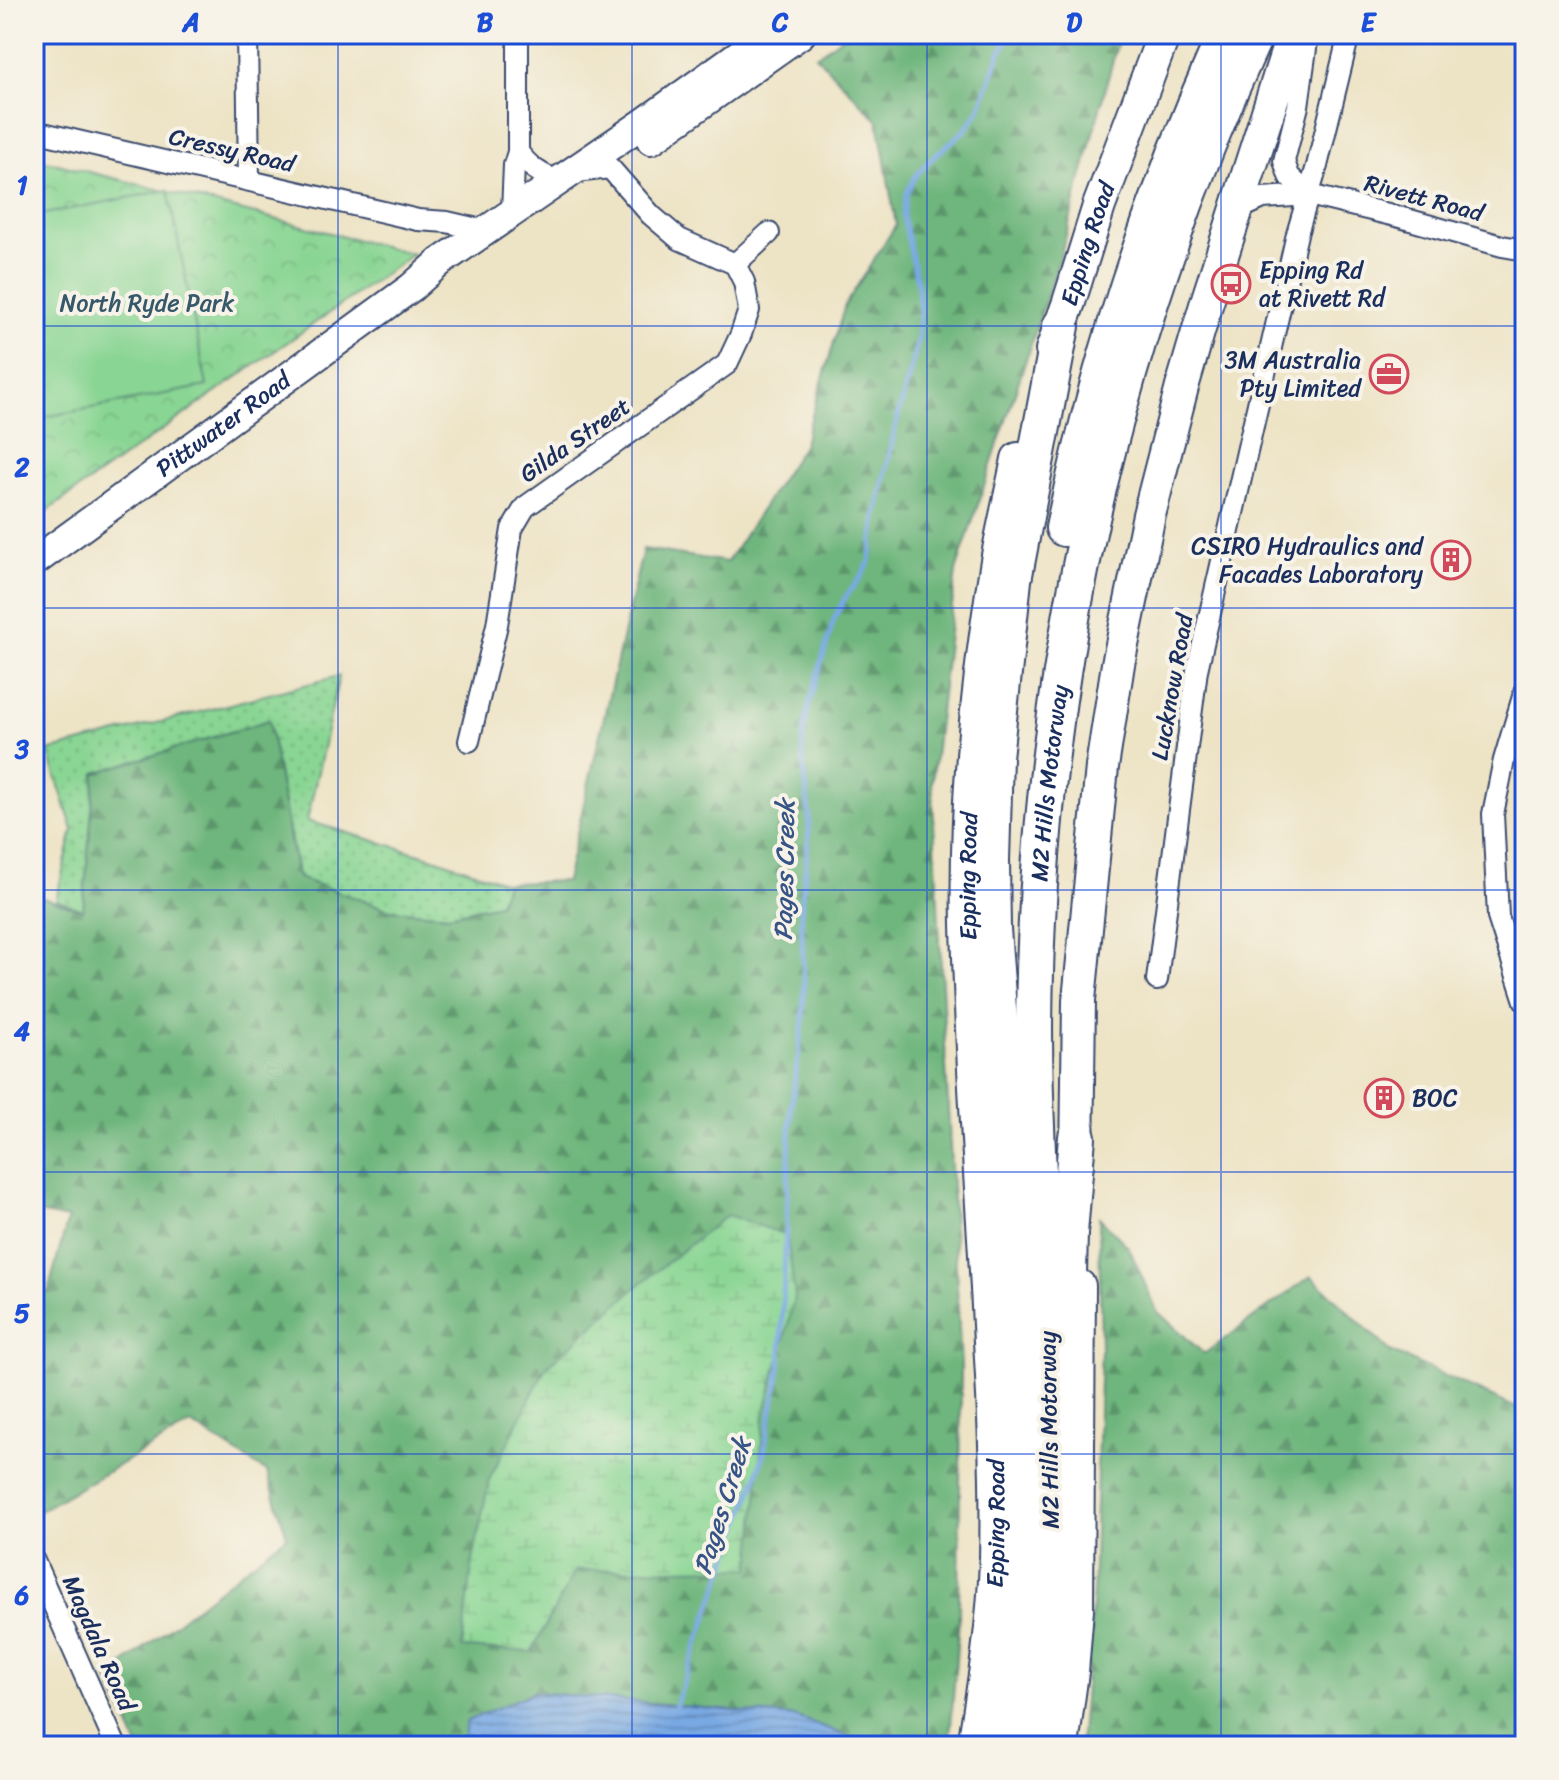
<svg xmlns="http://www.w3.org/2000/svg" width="1559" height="1780" viewBox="0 0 1559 1780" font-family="Sriracha,sans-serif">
  <defs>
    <pattern id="grass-dots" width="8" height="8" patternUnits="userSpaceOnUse" patternTransform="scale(2)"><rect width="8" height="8" fill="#89d593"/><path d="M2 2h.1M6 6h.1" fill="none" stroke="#76b781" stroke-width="1.8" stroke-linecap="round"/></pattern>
    <pattern id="forest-firs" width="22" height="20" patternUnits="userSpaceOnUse" patternTransform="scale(2)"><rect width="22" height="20" fill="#6eb67d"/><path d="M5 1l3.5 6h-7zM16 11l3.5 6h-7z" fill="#5a946a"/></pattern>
    <pattern id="wetland-marsh" width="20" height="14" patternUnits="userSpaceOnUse" patternTransform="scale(2)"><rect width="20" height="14" fill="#89d593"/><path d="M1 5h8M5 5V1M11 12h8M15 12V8" fill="none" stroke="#76b781"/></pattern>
    <pattern id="park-crowns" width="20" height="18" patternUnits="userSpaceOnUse" patternTransform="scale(2)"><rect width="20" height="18" fill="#89d593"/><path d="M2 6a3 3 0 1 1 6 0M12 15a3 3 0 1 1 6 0" fill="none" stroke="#76b781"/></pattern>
    <pattern id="water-rules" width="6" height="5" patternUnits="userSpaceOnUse" patternTransform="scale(2)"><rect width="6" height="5" fill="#79a9e3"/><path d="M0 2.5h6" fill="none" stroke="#628abb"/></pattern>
  </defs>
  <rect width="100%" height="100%" fill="#f7f3e8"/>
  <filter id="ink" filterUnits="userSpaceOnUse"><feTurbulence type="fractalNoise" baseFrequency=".0125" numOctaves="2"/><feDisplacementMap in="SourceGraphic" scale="16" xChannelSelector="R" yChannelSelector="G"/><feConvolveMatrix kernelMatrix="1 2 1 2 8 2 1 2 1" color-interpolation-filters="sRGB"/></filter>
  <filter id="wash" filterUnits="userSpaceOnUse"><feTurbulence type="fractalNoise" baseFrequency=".006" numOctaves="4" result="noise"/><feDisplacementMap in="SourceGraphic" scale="32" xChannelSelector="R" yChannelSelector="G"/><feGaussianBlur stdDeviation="1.8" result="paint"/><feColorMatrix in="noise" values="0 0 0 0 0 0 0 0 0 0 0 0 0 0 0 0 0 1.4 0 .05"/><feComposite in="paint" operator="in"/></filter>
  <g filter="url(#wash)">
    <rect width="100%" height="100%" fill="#ede3c5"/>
    <polygon fill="url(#grass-dots)" stroke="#528278" stroke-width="2" points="339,676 307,821 437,859 506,883 500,904 449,915 390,910 298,878 268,720 83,910 56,900 73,830 48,751"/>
    <g fill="url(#forest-firs)" stroke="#44726e" stroke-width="2">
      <polygon points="846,34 1120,34 1060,257 956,571 932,783 961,1367 959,1618 951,1726 948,1746 874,1746 797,1717 534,1692 468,1721 461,1746 138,1746 107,1677 287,1536 267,1472 191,1424 39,1511 34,1501 34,1292 48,1292 68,1219 34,1212 34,895 83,910 95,773 269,720 291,845 298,878 390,910 449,915 499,904 506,883 566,881 643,549 727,562 803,446 845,305 896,225 878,121 816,56"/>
      <polygon points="1099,1217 1129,1248 1157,1311 1204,1354 1311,1276 1390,1351 1525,1412 1525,1746 1080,1746 1093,1594 1101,1349"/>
    </g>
    <polygon fill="url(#wetland-marsh)" stroke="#528278" stroke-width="2" points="727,1215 787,1235 795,1297 764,1415 751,1568 576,1570 531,1652 462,1648 472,1566 489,1480 546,1367 640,1284"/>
    <polygon fill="url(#park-crowns)" stroke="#528278" stroke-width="2" points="34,158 413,254 34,520"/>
    <polygon fill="#89d593" stroke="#528278" stroke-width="2" points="168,190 207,386 34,419 34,216"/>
    <polygon fill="url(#water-rules)" stroke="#4a6ca0" stroke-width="2" points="534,1692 797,1717 874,1746 461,1746 467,1721"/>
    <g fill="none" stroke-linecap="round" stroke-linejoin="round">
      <polyline stroke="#79a9e3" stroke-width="5" points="674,1710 756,1479 763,1456 780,1369 791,1108 803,1021 804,982 801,911 809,832 809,813 802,750 804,729 808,708 834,619 846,596 861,577 870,561 876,516 895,428 918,341 920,310 918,286 903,216 906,195 915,176 930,160 965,130 978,112 1000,53 1007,41 1016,34"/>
    </g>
  </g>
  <g filter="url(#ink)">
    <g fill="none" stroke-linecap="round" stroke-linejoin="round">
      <g stroke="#3a4a6d" stroke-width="24">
        <g id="minor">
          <polyline points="247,34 249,180"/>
          <polyline points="1308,34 1298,106 1284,161 1289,176 1309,195"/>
          <polyline points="34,131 418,220 447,222 486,231"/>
          <path d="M518,152C529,167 541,175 559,181"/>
          <polyline points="1237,210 1263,198 1309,195 1396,216 1502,246 1525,250"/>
          <polyline points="512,212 514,165 518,152 518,34"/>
          <polyline points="735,264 769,233"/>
          <polyline points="1525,690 1504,760 1493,814 1498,917 1525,1001"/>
          <polyline points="469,741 497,625 512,529 525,507 727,364 741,334 749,310 744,282 735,264 679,239 651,215 610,168 575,172"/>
          <polyline points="1157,980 1197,670 1297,234 1317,166 1349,34"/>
          <polyline points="34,1561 116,1746"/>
        </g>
      </g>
      <g stroke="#3a4a6d" stroke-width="32">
        <g id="secondary">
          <polyline points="651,140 801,34"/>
          <path id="s1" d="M34,562L412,287L440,262L642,124L767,34"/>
        </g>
      </g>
      <g stroke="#3a4a6d" stroke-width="36">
        <g id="primary">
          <path id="s2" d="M1052,350L1069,302L1099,206L1164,34"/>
          <polyline points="1077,1164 1079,1000 1102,767 1118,664 1149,515 1182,387 1206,305 1293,34"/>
          <path id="s3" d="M974,1746C984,1684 994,1622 996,1559C998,1481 994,1403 989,1325C982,1191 971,1057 968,923C965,804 977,685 996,567C1002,531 1011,495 1018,459"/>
          <polyline points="1062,1746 1072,1672 1077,1609 1079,1286"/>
        </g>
      </g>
      <g stroke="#3a4a6d" stroke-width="40">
        <g id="motorway">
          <path d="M1064,528C1099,357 1155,193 1226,34"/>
          <polyline points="1067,1315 1069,1233 1077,1137"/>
          <path id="s4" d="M1051,1562C1052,1502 1052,1441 1049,1381C1044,1264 1034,1146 1034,1029C1036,682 1110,349 1255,34"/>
          <polyline points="999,1746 1019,1616 1022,1544 1022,1469 1006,1117 992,929 991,860 994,757 1013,580 1061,326"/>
          <polyline points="1028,1746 1040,1679 1053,1538"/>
        </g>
      </g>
      <use href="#minor" stroke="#fff" stroke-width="20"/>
      <use href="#secondary" stroke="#fff" stroke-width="28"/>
      <use href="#primary" stroke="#fff" stroke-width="32"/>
      <use href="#motorway" stroke="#fff" stroke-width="36"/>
    </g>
  </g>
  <path fill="none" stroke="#1d4ed8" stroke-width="2" stroke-opacity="0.55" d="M338,34V1746M632,34V1746M927,34V1746M1221,34V1746M34,326H1525M34,608H1525M34,890H1525M34,1172H1525M34,1454H1525"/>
  <defs>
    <g id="bus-ring" transform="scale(2)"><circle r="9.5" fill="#f7f3e8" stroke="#d1495b" stroke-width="1.5"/><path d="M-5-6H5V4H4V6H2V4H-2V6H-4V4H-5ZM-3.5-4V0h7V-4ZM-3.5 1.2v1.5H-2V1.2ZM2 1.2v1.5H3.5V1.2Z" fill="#d1495b"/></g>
    <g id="office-ring" transform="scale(2)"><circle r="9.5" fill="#f7f3e8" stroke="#d1495b" stroke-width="1.5"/><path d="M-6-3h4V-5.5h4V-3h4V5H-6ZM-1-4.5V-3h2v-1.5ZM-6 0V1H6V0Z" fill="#d1495b"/></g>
    <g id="building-ring" transform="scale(2)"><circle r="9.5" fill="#f7f3e8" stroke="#d1495b" stroke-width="1.5"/><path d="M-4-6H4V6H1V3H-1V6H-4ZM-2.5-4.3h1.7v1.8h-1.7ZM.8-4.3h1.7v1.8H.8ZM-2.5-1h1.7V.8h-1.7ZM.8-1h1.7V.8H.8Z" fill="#d1495b"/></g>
  </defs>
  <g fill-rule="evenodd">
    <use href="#bus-ring" x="1231" y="284"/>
    <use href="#office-ring" x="1389" y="374"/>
    <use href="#building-ring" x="1451" y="560"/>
    <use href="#building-ring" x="1384" y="1098"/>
  </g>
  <g text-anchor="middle" stroke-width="8" stroke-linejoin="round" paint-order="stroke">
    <g font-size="24" fill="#1b2f5e" stroke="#f7f3e8">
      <text transform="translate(232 150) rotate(13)" y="8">Cressy Road</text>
      <text transform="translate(1424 198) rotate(15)" y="8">Rivett Road</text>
      <text dy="8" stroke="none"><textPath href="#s2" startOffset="112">Epping Road</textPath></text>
      <text dy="8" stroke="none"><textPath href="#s1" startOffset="234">Pittwater Road</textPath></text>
      <text transform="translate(575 440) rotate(-35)" y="8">Gilda Street</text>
      <text transform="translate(1172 687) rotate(-80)" y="8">Lucknow Road</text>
      <text dy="8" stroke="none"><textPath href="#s4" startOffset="780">M2 Hills Motorway</textPath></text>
      <text dy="8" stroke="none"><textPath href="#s3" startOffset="872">Epping Road</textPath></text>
      <text transform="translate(1049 1430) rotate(-91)" y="8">M2 Hills Motorway</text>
      <text dy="8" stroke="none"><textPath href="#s3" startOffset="224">Epping Road</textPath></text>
      <text transform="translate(99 1643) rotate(66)" y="8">Magdala Road</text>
    </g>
    <g font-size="24" fill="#1b2f5e" stroke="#f7f3e8" text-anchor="start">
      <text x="1259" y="278">Epping Rd<tspan x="1259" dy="28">at Rivett Rd</tspan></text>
      <text x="1361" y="368" text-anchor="end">3M Australia<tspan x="1361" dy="28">Pty Limited</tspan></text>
      <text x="1423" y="554" text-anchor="end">CSIRO Hydraulics and<tspan x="1423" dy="28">Facades Laboratory</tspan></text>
      <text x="1412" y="1106">BOC</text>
    </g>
    <g font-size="24" fill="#36586b" stroke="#f7f3e8">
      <text x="147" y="311">North Ryde Park</text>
    </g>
    <g font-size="26" font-style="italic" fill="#375486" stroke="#f7f3e8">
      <text transform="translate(784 870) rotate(-89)" y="9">Pages Creek</text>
      <text transform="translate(722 1506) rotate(-73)" y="9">Pages Creek</text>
    </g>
  </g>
  <rect width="1559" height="1780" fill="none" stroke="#f7f3e8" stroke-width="88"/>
  <rect x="44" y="44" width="1471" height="1692" fill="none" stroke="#1d4ed8" stroke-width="3"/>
  <g font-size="26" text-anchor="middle" font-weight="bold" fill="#1d4ed8">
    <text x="191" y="31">A</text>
    <text x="485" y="31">B</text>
    <text x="780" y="31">C</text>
    <text x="1074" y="31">D</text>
    <text x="1368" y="31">E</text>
    <text x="22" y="194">1</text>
    <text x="22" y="476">2</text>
    <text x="22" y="758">3</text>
    <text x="22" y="1040">4</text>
    <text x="22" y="1322">5</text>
    <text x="22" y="1604">6</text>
  </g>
</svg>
